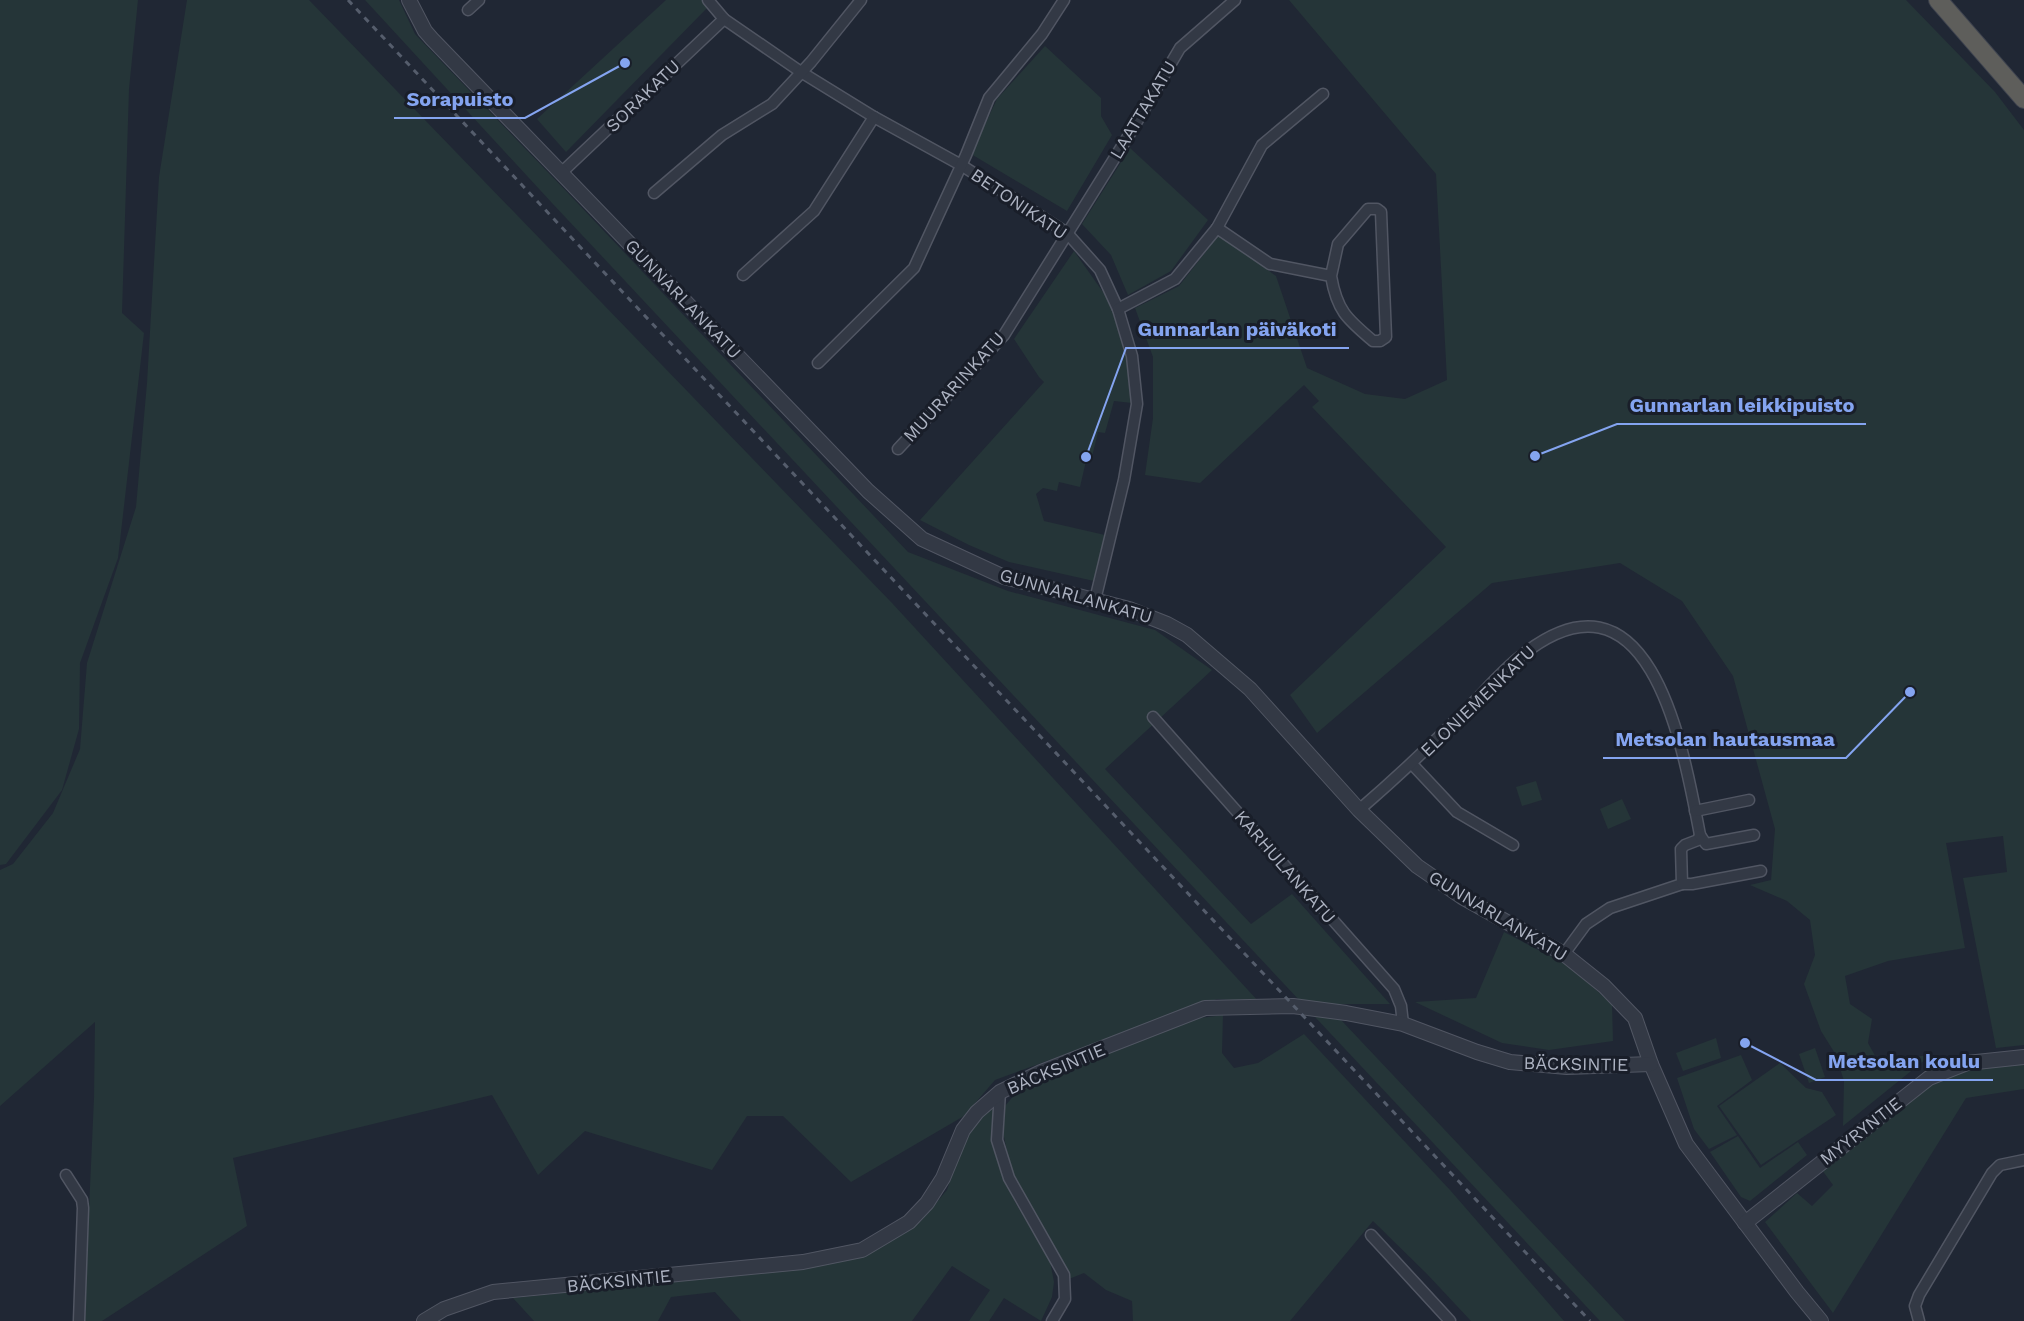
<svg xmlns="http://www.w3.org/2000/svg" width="2024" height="1321" viewBox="0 0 2024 1321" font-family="'Work Sans',sans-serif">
  <rect width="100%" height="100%" fill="#202734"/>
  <g fill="#253538">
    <polygon points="0,0 138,0 129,89 122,313 144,333 118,558 80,663 79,729 62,790 6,864 0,865"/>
    <polygon points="187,0 309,0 892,603 1259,1002 1217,999 995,1080 964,1116 851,1182 783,1116 747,1116 712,1170 585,1131 538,1175 492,1095 233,1158 247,1226 102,1321 84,1321 94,1098 95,1022 0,1106 0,870 13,864 53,813 80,749 87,663 136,507 147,383 159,177"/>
    <polygon points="365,0 399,0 415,34 567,192 908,552 1008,591 1155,630 1212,670 1105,769 1251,924 1292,894 1390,1004 1326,1004 1625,1321 1600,1321 552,203"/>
    <polygon points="666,0 706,0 708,7 566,152 537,119"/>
    <polygon points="1289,0 1906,0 1995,92 2024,130 2024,1045 1996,1048 1963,878 2007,872 2003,836 1946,843 1965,948 1888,961 1845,976 1850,1004 1872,1019 1868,1043 1878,1061 1931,1055 1843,1126 1844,1081 1836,1055 1821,1031 1804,984 1815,955 1810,920 1787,901 1750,885 1771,880 1775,829 1733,676 1682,601 1620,563 1492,583 1317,733 1290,695 1446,547 1312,407 1319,401 1304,385 1200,483 1145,475 1153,418 1153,357 1135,308 1179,286 1219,235 1276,276 1307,368 1365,394 1405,399 1447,380 1436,174"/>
    <polygon points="1045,46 1101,98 1101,116 1112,135 1067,211 971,154 997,99"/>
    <polygon points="1130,148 1208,220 1171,271 1128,295 1111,255 1082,224"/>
    <polygon points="1074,251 1110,302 1125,349 1132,403 1114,401 1105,433 1098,432 1091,461 1086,461 1080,487 1059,482 1057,491 1043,488 1036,494 1044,521 1105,535 1094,581 1009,562 969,545 920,520 1044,382 1039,377 1014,339"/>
    <polygon points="1536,781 1542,800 1522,806 1516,787"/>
    <polygon points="1622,799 1631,819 1608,829 1600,809"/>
    <polygon points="1504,932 1569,966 1612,1004 1613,1041 1549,1050 1502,1043 1415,1002 1476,998"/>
    <polygon points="1223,1015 1222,1053 1234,1068 1258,1063 1304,1034 1450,1190 1564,1321 1471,1321 1427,1274 1373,1221 1290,1321 1133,1321 1132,1301 1106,1290 1084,1273 1069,1279 1012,1175 1003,1132 1005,1106 1020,1088 1193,1019"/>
    <polygon points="1716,1038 1721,1058 1683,1071 1676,1053"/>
    <polygon points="1815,1048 1825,1077 1809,1083 1799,1054"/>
    <polygon points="1741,1055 1752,1080 1717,1106 1737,1135 1709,1149 1694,1129 1677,1078"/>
    <polygon points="1780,1063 1806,1088 1822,1092 1836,1115 1761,1165 1719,1106"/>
    <polygon points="2024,1063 2024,1089 1966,1098 1833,1313 1765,1222 1797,1193 1812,1206 1833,1185 1822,1170 1934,1082 1983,1065"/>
    <polygon points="991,1107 994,1113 992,1133 998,1163 1015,1202 1050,1261 1054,1282 1052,1297 1041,1321 1004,1298 989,1321 969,1321 990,1290 952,1266 912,1321 741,1321 715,1292 671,1297 658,1321 534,1321 513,1298 712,1278 866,1253 921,1221 947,1190 963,1142"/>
    <polygon points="1738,1136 1760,1168 1798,1142 1807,1155 1750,1201 1741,1197 1710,1152"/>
  </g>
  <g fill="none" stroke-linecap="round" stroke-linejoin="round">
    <g stroke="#515663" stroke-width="13">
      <g id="minor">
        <polyline points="708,0 724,19 801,72 874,117 961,165 1067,233 1100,270 1118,309 1132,356 1137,404 1124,480 1095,600"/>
        <polyline points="468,10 479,0"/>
        <polyline points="561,173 724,19"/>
        <polyline points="654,193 722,135 772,104 811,62 861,0"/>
        <path d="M1217,228L1270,264L1331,276L1338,244L1368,209H1377L1381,212L1386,337L1380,341H1373C1347,319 1337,311 1331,276"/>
        <polyline points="743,275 814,211 874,117"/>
        <polyline points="1118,309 1175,279 1217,228 1262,145 1323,94"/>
        <polyline points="818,363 914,268 966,155 989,98 1042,34 1064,0"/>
        <polyline points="898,449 1004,335 1129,135 1180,48 1235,0"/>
        <polyline points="1153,717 1394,989 1401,1006 1403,1024"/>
        <polyline points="1412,764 1457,812 1513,845"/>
        <path d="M1359,810C1395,779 1429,747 1463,713C1482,695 1500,672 1521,656C1650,553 1683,746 1700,835L1698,840L1685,845L1681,849L1682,884L1610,908L1586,924L1564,954"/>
        <polyline points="1695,811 1749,800"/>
        <polyline points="1700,835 1706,844 1754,835"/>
        <polyline points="1682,884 1692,884 1761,871"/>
        <polyline points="1000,1092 997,1140 1009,1178 1064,1275 1065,1299 1052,1321"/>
        <polyline points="66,1175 82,1200 83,1208 79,1321"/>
        <polyline points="1371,1235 1450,1321"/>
        <polyline points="1919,1321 1915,1306 1919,1295 1992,1173 2000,1165 2024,1160"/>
      </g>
    </g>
    <g stroke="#515663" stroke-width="16">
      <g id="tertiary">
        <polyline points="409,0 425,31 432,39 868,491 922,539 1004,577 1129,609 1167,624 1187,635 1250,689 1359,810 1417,866 1462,897 1564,954 1604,986 1635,1018 1651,1064 1686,1144 1797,1292 1821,1321"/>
        <polyline points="1745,1223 1929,1078 1967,1063 2024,1057"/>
        <polyline points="424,1321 444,1309 493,1292 803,1262 862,1250 909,1222 927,1203 943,1178 963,1130 977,1112 1000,1092 1041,1072 1205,1008 1293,1006 1346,1013 1403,1024 1477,1052 1510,1062 1567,1067 1651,1064"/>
      </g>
    </g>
    <g stroke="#3e434f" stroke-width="20">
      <polyline id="trunk" points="1938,0 2024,99"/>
    </g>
    <use href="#minor" stroke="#333945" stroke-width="10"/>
    <use href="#tertiary" stroke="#333945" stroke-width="14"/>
    <use href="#trunk" stroke="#5e5e5b" stroke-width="18"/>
    <polyline stroke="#555d6c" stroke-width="3" stroke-dasharray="6 6" stroke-linecap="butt" points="348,0 1590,1321"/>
  </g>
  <g text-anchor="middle" stroke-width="6" stroke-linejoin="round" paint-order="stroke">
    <g font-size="18" fill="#adb3c2" stroke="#191e29">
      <text transform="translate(643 96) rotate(-44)" y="6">SORAKATU</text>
      <text transform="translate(1143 110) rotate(-59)" y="6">LAATTAKATU</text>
      <text transform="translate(1019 204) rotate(34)" y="6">BETONIKATU</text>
      <text transform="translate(683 299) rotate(46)" y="6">GUNNARLANKATU</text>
      <text transform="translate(954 387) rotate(-48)" y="6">MUURARINKATU</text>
      <text transform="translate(1076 596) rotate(16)" y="6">GUNNARLANKATU</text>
      <text transform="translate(1478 701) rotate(-44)" y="6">ELONIEMENKATU</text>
      <text transform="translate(1285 867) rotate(49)" y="6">KARHULANKATU</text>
      <text transform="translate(1498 916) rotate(31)" y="6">GUNNARLANKATU</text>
      <text transform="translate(1576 1064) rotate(1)" y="6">BÄCKSINTIE</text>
      <text transform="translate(1056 1069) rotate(-23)" y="6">BÄCKSINTIE</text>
      <text transform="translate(1861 1131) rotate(-38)" y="6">MYYRYNTIE</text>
      <text transform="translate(619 1281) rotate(-6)" y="6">BÄCKSINTIE</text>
    </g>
  </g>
  <path fill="none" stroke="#84a4f0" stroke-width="2" d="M625 63L525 118H394M1086 457L1126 348H1349M1535 456L1617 424H1866M1910 692L1846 758H1603M1745 1043L1816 1080H1993"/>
  <g fill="#84a4f0" stroke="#191e29" stroke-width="2">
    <circle cx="625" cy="63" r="6"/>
    <circle cx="1086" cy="457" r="6"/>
    <circle cx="1535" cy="456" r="6"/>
    <circle cx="1910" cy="692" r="6"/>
    <circle cx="1745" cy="1043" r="6"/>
  </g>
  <g font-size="20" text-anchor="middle" font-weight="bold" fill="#84a4f0" stroke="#191e29" stroke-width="6" stroke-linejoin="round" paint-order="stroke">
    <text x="460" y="106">Sorapuisto</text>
    <text x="1237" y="336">Gunnarlan päiväkoti</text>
    <text x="1742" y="412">Gunnarlan leikkipuisto</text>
    <text x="1725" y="746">Metsolan hautausmaa</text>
    <text x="1904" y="1068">Metsolan koulu</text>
  </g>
</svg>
